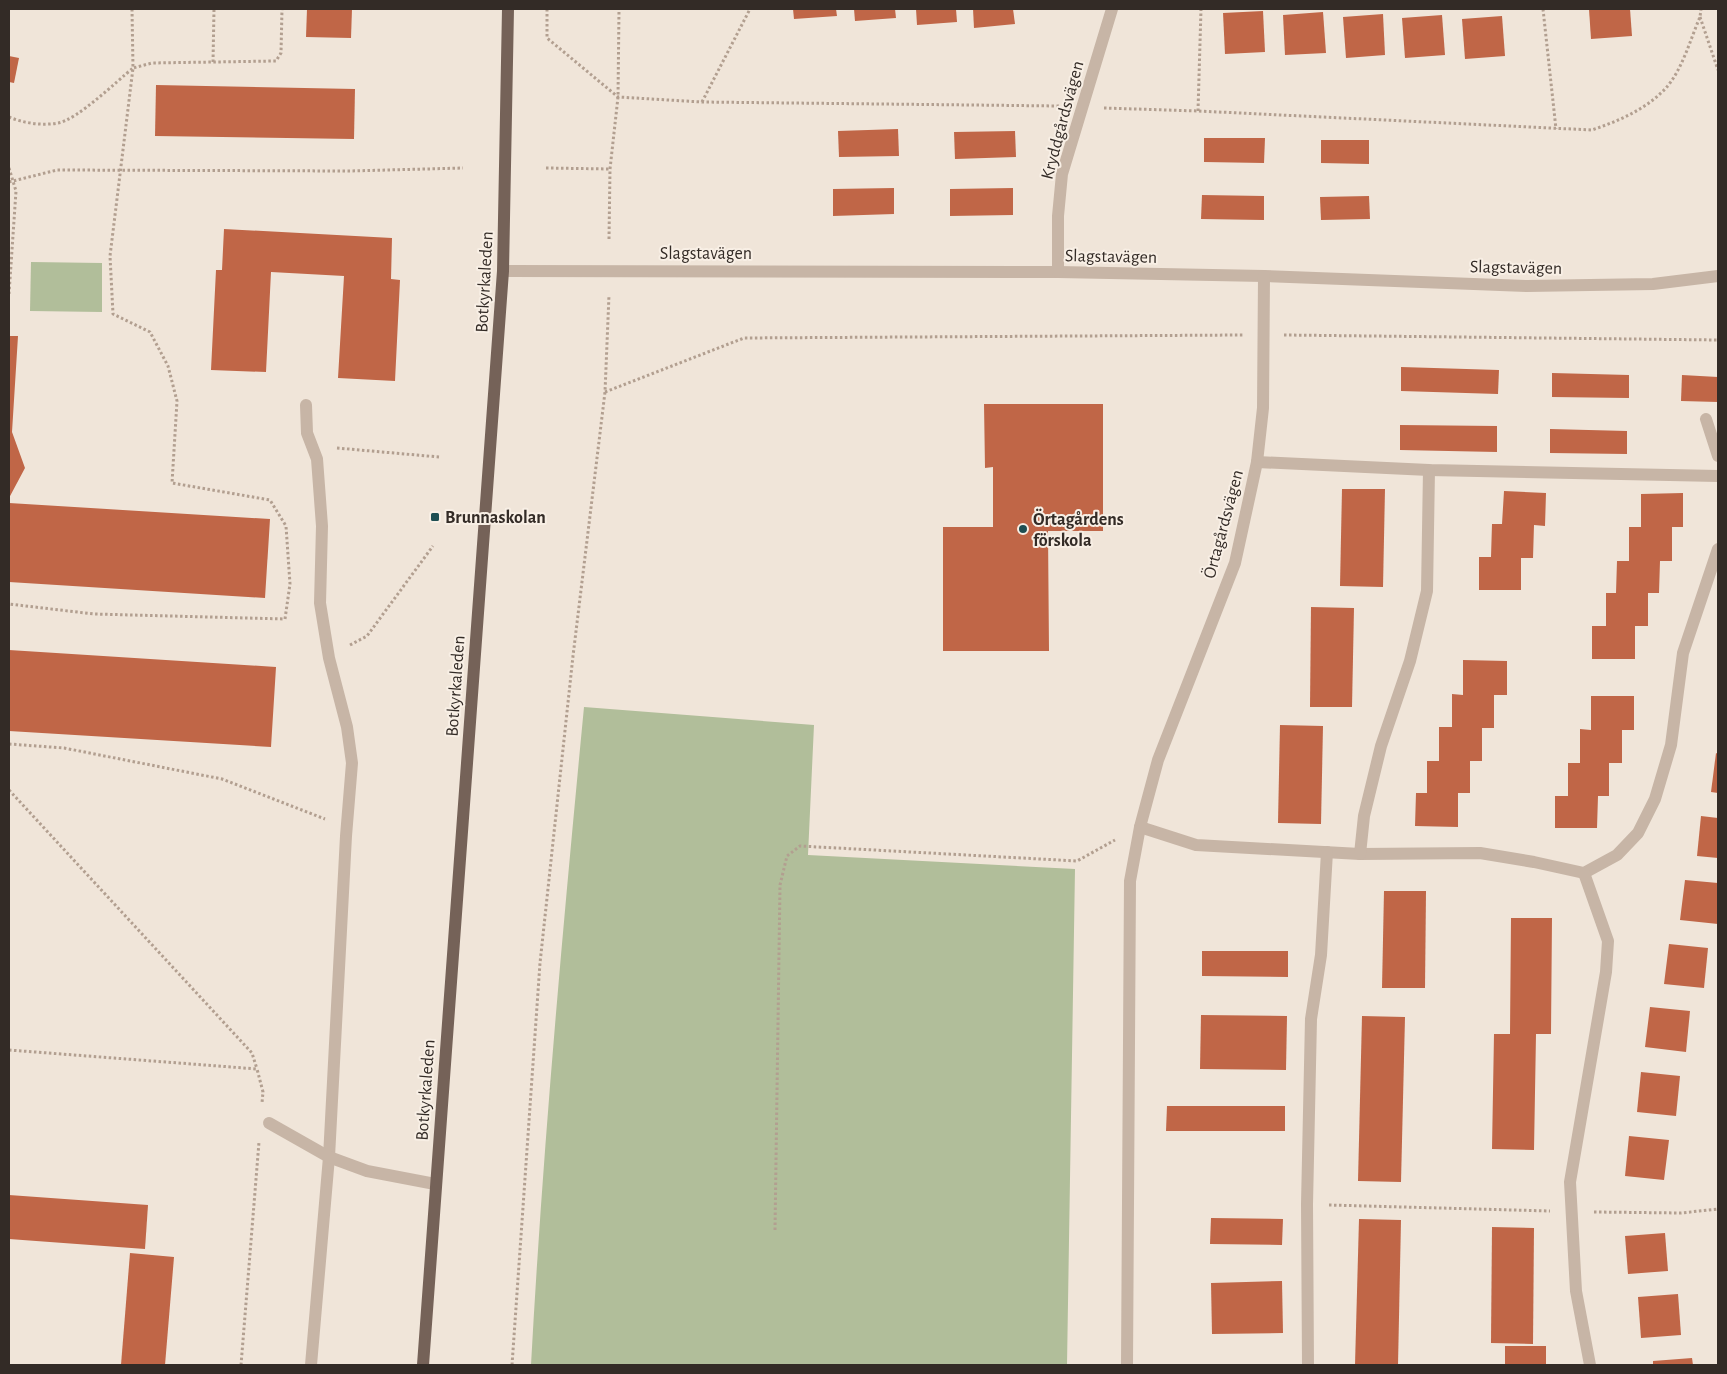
<svg xmlns="http://www.w3.org/2000/svg" width="1727" height="1374" viewBox="0 0 1727 1374" font-family="'Alegreya Sans',sans-serif">
  <rect width="100%" height="100%" fill="#f0e5d9"/>
  <g fill="#b1be9a">
    <polygon points="31,262 102,263 102,312 30,311"/>
    <path d="M584,707L814,725L808,855L1075,869L1067,1365H531C543,1145 563,926 584,707Z"/>
  </g>
  <g fill="#c06647">
    <polygon points="307,9 352,9 351,38 306,37"/>
    <polygon points="793,9 836,9 837,16 794,19"/>
    <polygon points="854,9 895,9 896,18 855,21"/>
    <polygon points="916,9 956,9 957,22 917,25"/>
    <polygon points="973,9 1013,9 1015,24 974,28"/>
    <polygon points="1589,9 1630,9 1632,36 1591,39"/>
    <polygon points="1263,11 1265,52 1225,54 1223,13"/>
    <polygon points="1323,12 1326,53 1285,55 1283,15"/>
    <polygon points="1383,14 1385,55 1346,58 1343,17"/>
    <polygon points="1442,15 1445,55 1405,58 1402,18"/>
    <polygon points="1502,16 1505,56 1465,59 1462,19"/>
    <polygon points="9,56 19,58 14,83 9,82"/>
    <polygon points="156,85 355,89 354,139 155,136"/>
    <polygon points="898,129 899,156 839,157 838,131"/>
    <polygon points="1015,131 1016,157 955,159 954,132"/>
    <polygon points="1204,138 1265,138 1264,163 1204,162"/>
    <polygon points="1321,140 1369,140 1369,164 1321,163"/>
    <polygon points="894,188 894,214 833,216 833,189"/>
    <polygon points="1013,188 1013,215 950,216 950,189"/>
    <polygon points="1202,195 1264,196 1264,220 1201,219"/>
    <polygon points="1369,196 1370,219 1321,220 1320,197"/>
    <polygon points="224,229 392,238 391,279 400,280 395,381 338,378 344,276 271,272 266,372 211,370 216,270 222,270"/>
    <polygon points="9,336 18,336 12,432 25,468 9,498"/>
    <polygon points="1401,367 1499,370 1498,394 1401,391"/>
    <polygon points="1552,373 1629,375 1629,398 1552,397"/>
    <polygon points="1682,375 1718,377 1718,402 1681,401"/>
    <polygon points="984,404 1103,404 1103,531 1048,531 1049,651 943,651 943,527 993,527 993,467 985,468"/>
    <polygon points="1400,425 1497,426 1497,452 1400,450"/>
    <polygon points="1550,429 1627,431 1627,454 1550,453"/>
    <polygon points="1342,489 1385,489 1383,587 1340,586"/>
    <polygon points="1504,491 1546,493 1545,526 1534,525 1533,558 1521,558 1521,590 1479,590 1479,557 1491,557 1492,524 1502,524"/>
    <polygon points="1683,493 1683,527 1672,527 1672,561 1660,561 1659,593 1648,593 1648,626 1635,626 1635,659 1592,659 1592,626 1606,626 1606,593 1616,593 1617,561 1629,561 1629,527 1641,527 1641,494"/>
    <polygon points="9,503 270,519 265,598 9,582"/>
    <polygon points="1311,607 1354,608 1352,707 1310,707"/>
    <polygon points="9,650 276,667 271,747 9,731"/>
    <polygon points="1463,660 1507,661 1507,695 1494,695 1494,728 1482,728 1482,761 1470,761 1470,793 1458,793 1458,827 1415,826 1416,793 1427,793 1427,761 1439,761 1439,727 1452,727 1452,694 1463,695"/>
    <polygon points="1591,696 1634,696 1634,730 1622,730 1622,763 1609,763 1609,796 1598,796 1597,828 1555,828 1555,796 1568,796 1568,763 1580,763 1580,729 1591,730"/>
    <polygon points="1280,725 1323,726 1321,824 1278,823"/>
    <polygon points="1716,753 1718,754 1718,793 1711,792"/>
    <polygon points="1701,816 1718,818 1718,858 1697,856"/>
    <polygon points="1685,880 1718,883 1718,924 1680,920"/>
    <polygon points="1384,891 1426,891 1425,988 1382,988"/>
    <polygon points="1511,918 1552,918 1551,1034 1536,1034 1534,1150 1492,1149 1494,1034 1510,1034"/>
    <polygon points="1669,944 1708,948 1704,988 1664,984"/>
    <polygon points="1202,951 1288,951 1288,977 1202,976"/>
    <polygon points="1650,1007 1690,1011 1686,1052 1645,1047"/>
    <polygon points="1201,1015 1287,1016 1286,1070 1200,1069"/>
    <polygon points="1362,1016 1405,1017 1401,1182 1358,1181"/>
    <polygon points="1641,1072 1680,1076 1676,1116 1637,1112"/>
    <polygon points="1167,1106 1285,1106 1285,1131 1166,1131"/>
    <polygon points="1629,1136 1669,1140 1664,1180 1625,1176"/>
    <polygon points="9,1195 148,1205 145,1249 9,1239"/>
    <polygon points="1211,1218 1283,1219 1282,1245 1210,1244"/>
    <polygon points="1359,1219 1401,1220 1398,1365 1355,1365"/>
    <polygon points="1492,1227 1534,1228 1533,1344 1491,1343"/>
    <polygon points="1665,1233 1668,1271 1628,1274 1625,1236"/>
    <polygon points="130,1253 174,1257 165,1365 121,1365"/>
    <polygon points="1282,1281 1283,1333 1212,1334 1211,1283"/>
    <polygon points="1678,1294 1681,1335 1641,1338 1638,1297"/>
    <rect x="1505" y="1346" width="41" height="19"/>
    <polygon points="1692,1358 1693,1365 1653,1365 1653,1361"/>
  </g>
  <g fill="none" stroke-linecap="round" stroke-linejoin="round">
    <g stroke="#b29f90" stroke-width="3" stroke-dasharray="2.5 2.5" stroke-linecap="butt">
      <polyline points="132,9 133,68 152,63 276,61 281,53 282,9"/>
      <polyline points="547,9 547,38 618,97 702,102 1060,106"/>
      <polyline points="1543,9 1556,129"/>
      <polyline points="1700,17 1718,70"/>
      <polyline points="213,62 214,9"/>
      <polyline points="702,102 750,9"/>
      <path d="M1104,108L1198,111L1592,130C1618,121 1645,110 1665,89C1682,71 1690,40 1700,17L1701,9"/>
      <polyline points="1198,111 1201,9"/>
      <path d="M9,117C23,123 42,126 58,123C77,120 117,81 133,68L110,256L113,314L150,332L168,366L177,401L172,483L270,500L286,526L290,584L285,619L94,614L9,604"/>
      <polyline points="9,168 16,191 9,294"/>
      <polyline points="546,168 610,169"/>
      <polyline points="9,182 57,170 350,171 463,168"/>
      <polyline points="609,239 610,169 618,97 619,9"/>
      <polyline points="1284,335 1718,340"/>
      <polyline points="605,392 744,338 1243,335"/>
      <polyline points="337,448 439,457"/>
      <polyline points="350,645 367,636 433,546"/>
      <polyline points="9,744 64,748 222,779 325,819"/>
      <polyline points="9,790 252,1053 257,1069"/>
      <polyline points="9,1050 257,1069 263,1092 262,1103"/>
      <polyline points="1329,1205 1550,1211"/>
      <polyline points="1594,1212 1681,1213 1718,1209"/>
      <polyline points="775,1230 780,885 787,856 800,846 1077,861 1115,840"/>
      <polyline points="241,1365 259,1142"/>
      <polyline points="512,1365 540,963 573,656 605,392 609,295"/>
    </g>
    <g stroke="#c7b5a6" stroke-width="12">
      <polyline points="503,271 1058,272 1264,276 1527,286 1653,284 1718,276"/>
      <polyline points="1058,272 1058,216 1062,174 1112,9"/>
      <polyline points="306,405 307,433 317,459 322,526 320,603 329,658 347,727 352,763 346,836 329,1157 311,1365"/>
      <polyline points="1706,419 1718,456"/>
      <polyline points="1257,462 1429,470 1718,476"/>
      <polyline points="1140,827 1196,845 1360,854 1480,853 1534,862 1584,873 1617,855 1638,833 1655,799 1671,745 1683,653 1718,549"/>
      <polyline points="1360,854 1364,816 1381,746 1410,661 1427,591 1429,470"/>
      <polyline points="1584,873 1608,941 1606,972 1570,1182 1576,1291 1590,1365"/>
      <polyline points="269,1123 329,1157 367,1171 435,1184"/>
      <polyline points="1127,1365 1130,881 1140,827 1158,760 1235,563 1257,462 1263,408 1264,276"/>
      <polyline points="1308,1365 1307,1204 1311,1019 1321,955 1327,852"/>
    </g>
    <polyline stroke="#756258" stroke-width="12" points="423,1365 503,271 508,9"/>
  </g>
  <g fill="#1e4e52" stroke="#f8efe5" stroke-width="2">
    <rect x="430" y="512" width="10" height="10" rx="2.5"/>
    <circle cx="1023" cy="529" r="5"/>
  </g>
  <g text-anchor="middle" stroke-width="4" stroke-linejoin="round" paint-order="stroke">
    <g font-size="18" fill="#332b26" stroke="#f8efe5">
      <text transform="translate(1062 120) rotate(-75)" y="6">Kryddgårdsvägen</text>
      <text x="706" y="259">Slagstavägen</text>
      <text transform="translate(1111 256) rotate(1)" y="6">Slagstavägen</text>
      <text transform="translate(1516 267) rotate(1)" y="6">Slagstavägen</text>
      <text transform="translate(484 282) rotate(-87)" y="6">Botkyrkaleden</text>
      <text transform="translate(1223 524) rotate(-75)" y="6">Örtagårdsvägen</text>
      <text transform="translate(455 686) rotate(-86)" y="6">Botkyrkaleden</text>
      <text transform="translate(425 1090) rotate(-86)" y="6">Botkyrkaleden</text>
    </g>
    <g font-size="18" font-weight="bold" fill="#332b26" stroke="#f8efe5" text-anchor="start">
      <text x="445" y="523">Brunnaskolan</text>
      <text x="1033" y="525">Örtagårdens<tspan x="1033" dy="21">förskola</tspan></text>
    </g>
  </g>
  <rect width="1727" height="1374" fill="none" stroke="#332b26" stroke-width="20"/>
</svg>
